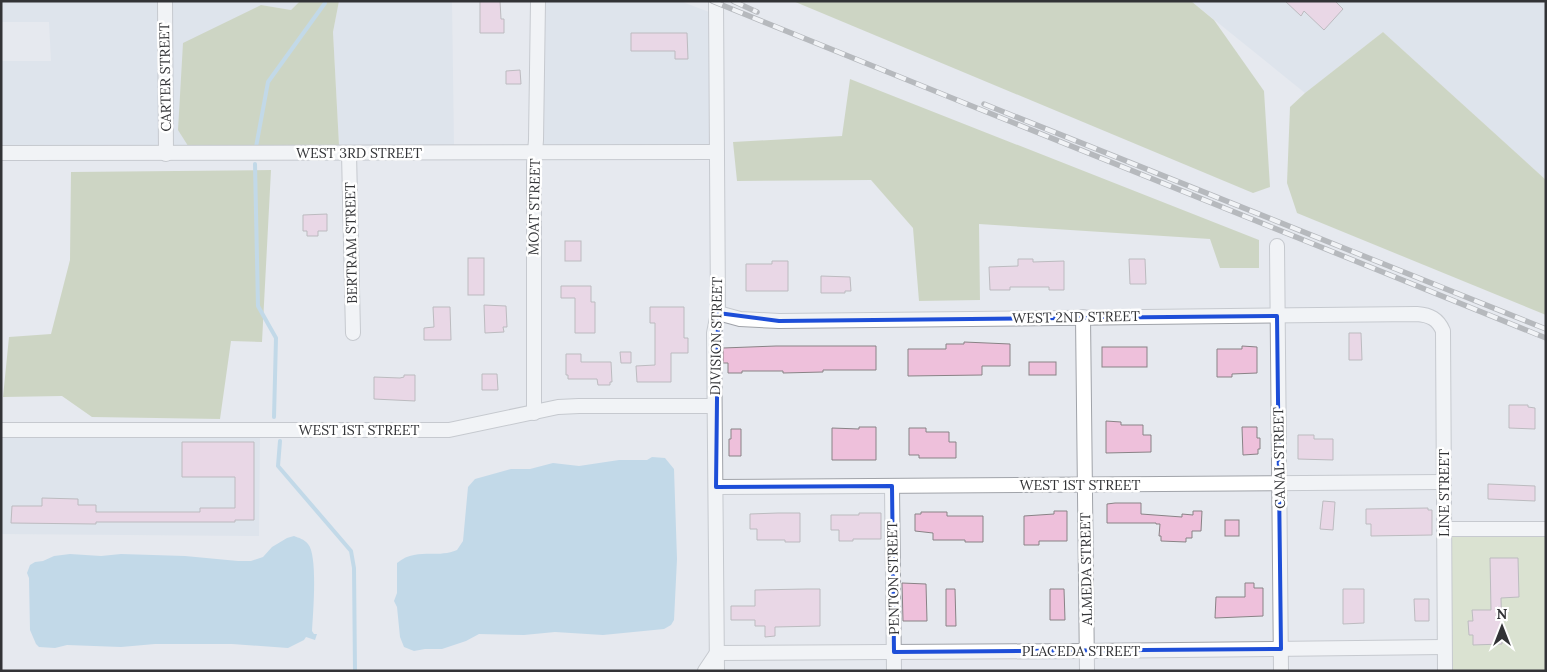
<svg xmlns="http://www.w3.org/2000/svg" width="1547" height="672" viewBox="0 0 1547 672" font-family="Lora,serif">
  <rect width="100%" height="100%" fill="#e6e9ef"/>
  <g fill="#d5dde9">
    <polygon points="1,1 300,1 291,10 261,5 190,149 1,148 1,61 51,61 49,22 1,22"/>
    <polygon points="339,1 452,1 454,147 339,145 333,32"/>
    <polygon points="545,1 680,1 709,12 709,146 541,146"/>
    <polygon points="1191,1 1546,1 1546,180 1383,32 1305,93"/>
    <polygon points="260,435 259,536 1,534 1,437"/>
  </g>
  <polygon fill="#cddaae" points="1451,534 1546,534 1546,671 1452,671"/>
  <g fill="#b0bd91">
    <polygon points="300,1 339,1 333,32 339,145 190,149 178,130 183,43 261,5 291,10"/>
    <polygon points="793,1 1191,1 1214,20 1264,91 1270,187 1253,193"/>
    <polygon points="1383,32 1546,180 1546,315 1297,213 1287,183 1290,107 1305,93"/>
    <polygon points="850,79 1259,240 1259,268 1220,268 1210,239 979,224 980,300 919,301 913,228 871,180 737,181 733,142 842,136"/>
    <polygon points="271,170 262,342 231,341 220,419 92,417 62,396 3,397 9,337 51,334 70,260 71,172"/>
  </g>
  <g fill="#98c5e1">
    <path d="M652,457L665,458L674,469L677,559L674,620L671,625L664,629L603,635L555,632L524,635L479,634L466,641L442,649H425L414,651L404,647L400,637L397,607L394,601L397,593V563C417,547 436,559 457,550L463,541L468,487L475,479L511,469H530L553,463L579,466L619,460H647Z"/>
    <path d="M294,536C299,538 304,539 308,544C318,555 313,614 312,631L314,634H317L315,640L306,637L304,640L288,648L232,644H155L121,647L67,645L55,648L39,647L36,644L30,630L29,578L27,573L30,565L35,562L43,561L54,556L70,554L101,556L121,554L185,556L238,561H251L263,557L272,547L287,538Z"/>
  </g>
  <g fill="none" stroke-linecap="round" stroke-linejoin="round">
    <g stroke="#98c5e1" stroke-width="4">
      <polyline points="256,147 268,82 325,3 325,1"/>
      <polyline points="255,164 258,306 276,338 274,417"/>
      <polyline points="280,441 278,466 351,551 354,568 355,671"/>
    </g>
  </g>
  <g fill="#eec0db" stroke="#898386">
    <polygon points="480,1 500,1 501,19 504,19 504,33 480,33"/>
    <polygon points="1285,1 1335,1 1343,9 1324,30 1304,11 1301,16"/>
    <polygon points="631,33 687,33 688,59 675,59 675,51 631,51"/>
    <polygon points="520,70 521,84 506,84 506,71"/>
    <polygon points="327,214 327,231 318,231 318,236 307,236 307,231 303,231 303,215"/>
    <rect x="565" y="241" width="16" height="20"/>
    <rect x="468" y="258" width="16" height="37"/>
    <polygon points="1018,259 1033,259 1033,262 1064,261 1064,290 1049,290 1049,287 1010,287 1010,290 990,290 989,267 1018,266"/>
    <polygon points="1129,259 1145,259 1146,284 1130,284"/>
    <polygon points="772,261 788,261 788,291 746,291 746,264 772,264"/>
    <polygon points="821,276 850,277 851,291 845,291 845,293 821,293"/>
    <polygon points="561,286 591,286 591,302 595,302 595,333 575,333 575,298 561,298"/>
    <polygon points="484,305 506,306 507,327 503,327 504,332 485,333"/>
    <polygon points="433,307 450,307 451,340 424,340 424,328 434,327"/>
    <polygon points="650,307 684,307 684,338 688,338 688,353 671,353 671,382 637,382 636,366 655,365 655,323 650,323"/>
    <polygon points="1349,333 1361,333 1362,360 1349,360"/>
    <polygon points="964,342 1010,344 1010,366 982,366 982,375 908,376 908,349 946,349 946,344 964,344"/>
    <polygon points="776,346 876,346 876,370 823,370 823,372 783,373 783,371 742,371 742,373 728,373 728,363 723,363 723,348"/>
    <polygon points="1242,346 1257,347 1257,373 1232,374 1232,377 1217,377 1217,349 1242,349"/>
    <rect x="1102" y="347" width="45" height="20"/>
    <polygon points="620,352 631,352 631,363 621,363"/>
    <polygon points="566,354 581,354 581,362 611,362 612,382 610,382 610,385 598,385 597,379 568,379 568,375 566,375"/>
    <rect x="1029" y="362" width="27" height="13"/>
    <polygon points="482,374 497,374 498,390 482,390"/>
    <polygon points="404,375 415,375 415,401 374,399 374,377 400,378 404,377"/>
    <polygon points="1509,405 1528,405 1528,407 1535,408 1535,429 1509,428"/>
    <polygon points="1106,421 1121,422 1121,425 1143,425 1143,435 1151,435 1151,452 1106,453"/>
    <polygon points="859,427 876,427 876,460 832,460 832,428 859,429"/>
    <polygon points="1242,427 1257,427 1257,438 1260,438 1260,449 1258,449 1258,454 1243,455"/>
    <polygon points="909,428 926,428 926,432 949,432 949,442 956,442 956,458 919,458 919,455 909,455"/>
    <polygon points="731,429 741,429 741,456 729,456 729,439 731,439"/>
    <polygon points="1298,435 1314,435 1314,439 1333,439 1333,460 1298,459"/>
    <polygon points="182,442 254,442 254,520 235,520 235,522 96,522 96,524 11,523 12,506 42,506 42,498 78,499 78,505 96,505 96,512 200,512 200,508 235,508 235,477 182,477"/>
    <polygon points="1488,484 1535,486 1535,501 1488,499"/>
    <polygon points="1323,501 1335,502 1333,530 1320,529"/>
    <polygon points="1115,503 1141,503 1141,514 1182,517 1182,514 1193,515 1193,511 1202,511 1201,531 1192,531 1192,538 1186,538 1186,542 1161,541 1161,536 1159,536 1160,524 1156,524 1156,523 1107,523 1107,504"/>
    <polygon points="1428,508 1428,510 1432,510 1432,535 1371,536 1371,524 1366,524 1366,509"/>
    <polygon points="1054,511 1067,511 1067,541 1039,541 1039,545 1024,545 1024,516 1054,514"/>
    <polygon points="921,512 947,512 947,516 983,516 983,542 965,542 965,540 933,540 933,533 915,531 915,514 921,514"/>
    <polygon points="778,513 800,513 800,542 785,542 785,540 757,540 757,529 750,529 750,514"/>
    <polygon points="859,513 881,513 881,539 853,539 853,541 839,541 839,530 831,530 831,515 859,515"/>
    <rect x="1225" y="520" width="14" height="16"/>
    <polygon points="1490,558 1518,558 1519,597 1501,598 1502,644 1473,645 1473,635 1469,635 1468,621 1473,621 1472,610 1491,610"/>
    <polygon points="902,583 926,584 927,621 903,621"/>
    <polygon points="1245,583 1254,583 1254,588 1263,588 1263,616 1215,618 1216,597 1245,597"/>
    <polygon points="807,589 820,589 820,626 775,627 775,636 765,637 765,626 755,626 755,620 731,620 731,606 755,606 755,590"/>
    <polygon points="946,589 955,589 956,626 946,626"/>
    <polygon points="1050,589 1064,589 1065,620 1050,620"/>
    <polygon points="1343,589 1364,589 1364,623 1343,624"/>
    <polygon points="1414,599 1429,599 1429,621 1415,621"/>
  </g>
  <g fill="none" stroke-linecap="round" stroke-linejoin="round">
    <g stroke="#a0a3a9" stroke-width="16">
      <g id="minor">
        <polyline points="165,1 166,154"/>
        <polyline points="716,1 718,313 714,333 717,671"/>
        <polyline points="1,153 717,152"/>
        <polyline points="349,153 353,333"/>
        <polyline points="1277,246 1281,671"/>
        <path d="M718,313L740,319L779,321L1417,314C1430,315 1438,319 1443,331L1445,671"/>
        <polyline points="1083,317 1087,671"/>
        <polyline points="534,413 534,164 536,140 538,1"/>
        <polyline points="1,430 449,430 558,407 579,406 714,406"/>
        <polyline points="892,486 894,671"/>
        <polyline points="716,487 1444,482"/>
        <polyline points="1444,529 1546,529"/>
        <polyline points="705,671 717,653 1087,651 1444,647"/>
      </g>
    </g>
    <use href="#minor" stroke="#fff" stroke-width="14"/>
    <g stroke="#7c7e82" stroke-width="5.5">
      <g id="rail">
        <polyline points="712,1 1546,338"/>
        <polyline points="733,1 757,12"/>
        <polyline points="984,104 1546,329"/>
      </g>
    </g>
    <use href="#rail" stroke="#fff" stroke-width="4" stroke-dasharray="11" stroke-linecap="butt"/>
  </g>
  <path d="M0 0H1547V672H0ZM718,313L779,321L1277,316L1281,649L894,652L892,486L716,487Z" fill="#e6e9ef" fill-opacity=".55" fill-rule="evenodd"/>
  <path fill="none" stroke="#1d4ed8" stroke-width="4" stroke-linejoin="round" d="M718,313L779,321L1277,316L1281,649L894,652L892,486L716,487Z"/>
  <g text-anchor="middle" stroke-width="5" stroke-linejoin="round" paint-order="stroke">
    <g font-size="14" fill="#323336" stroke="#fff">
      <text transform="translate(165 77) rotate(-91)" y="5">CARTER STREET</text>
      <text x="359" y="158">WEST 3RD STREET</text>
      <text transform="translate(534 207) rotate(-89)" y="5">MOAT STREET</text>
      <text transform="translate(351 243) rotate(-91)" y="5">BERTRAM STREET</text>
      <text transform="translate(1076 317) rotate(-1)" y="5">WEST 2ND STREET</text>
      <text transform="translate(716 336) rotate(-89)" y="5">DIVISION STREET</text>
      <text x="359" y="435">WEST 1ST STREET</text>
      <text transform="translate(1279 458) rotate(-91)" y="5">CANAL STREET</text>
      <text x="1080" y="490">WEST 1ST STREET</text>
      <text transform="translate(1444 493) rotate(-90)" y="5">LINE STREET</text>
      <text transform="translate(1086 569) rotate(-91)" y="5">ALMEDA STREET</text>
      <text transform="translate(893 578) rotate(-91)" y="5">PENTON STREET</text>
      <text x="1081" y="656">PLACEDA STREET</text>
    </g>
  </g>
  <rect width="1547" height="672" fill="none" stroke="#323336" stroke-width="5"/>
  <g transform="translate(1502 627)" stroke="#ffffff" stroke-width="4" paint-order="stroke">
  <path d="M0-4L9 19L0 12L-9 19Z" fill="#323336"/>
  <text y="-8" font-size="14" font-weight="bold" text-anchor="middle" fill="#323336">N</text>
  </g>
</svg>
